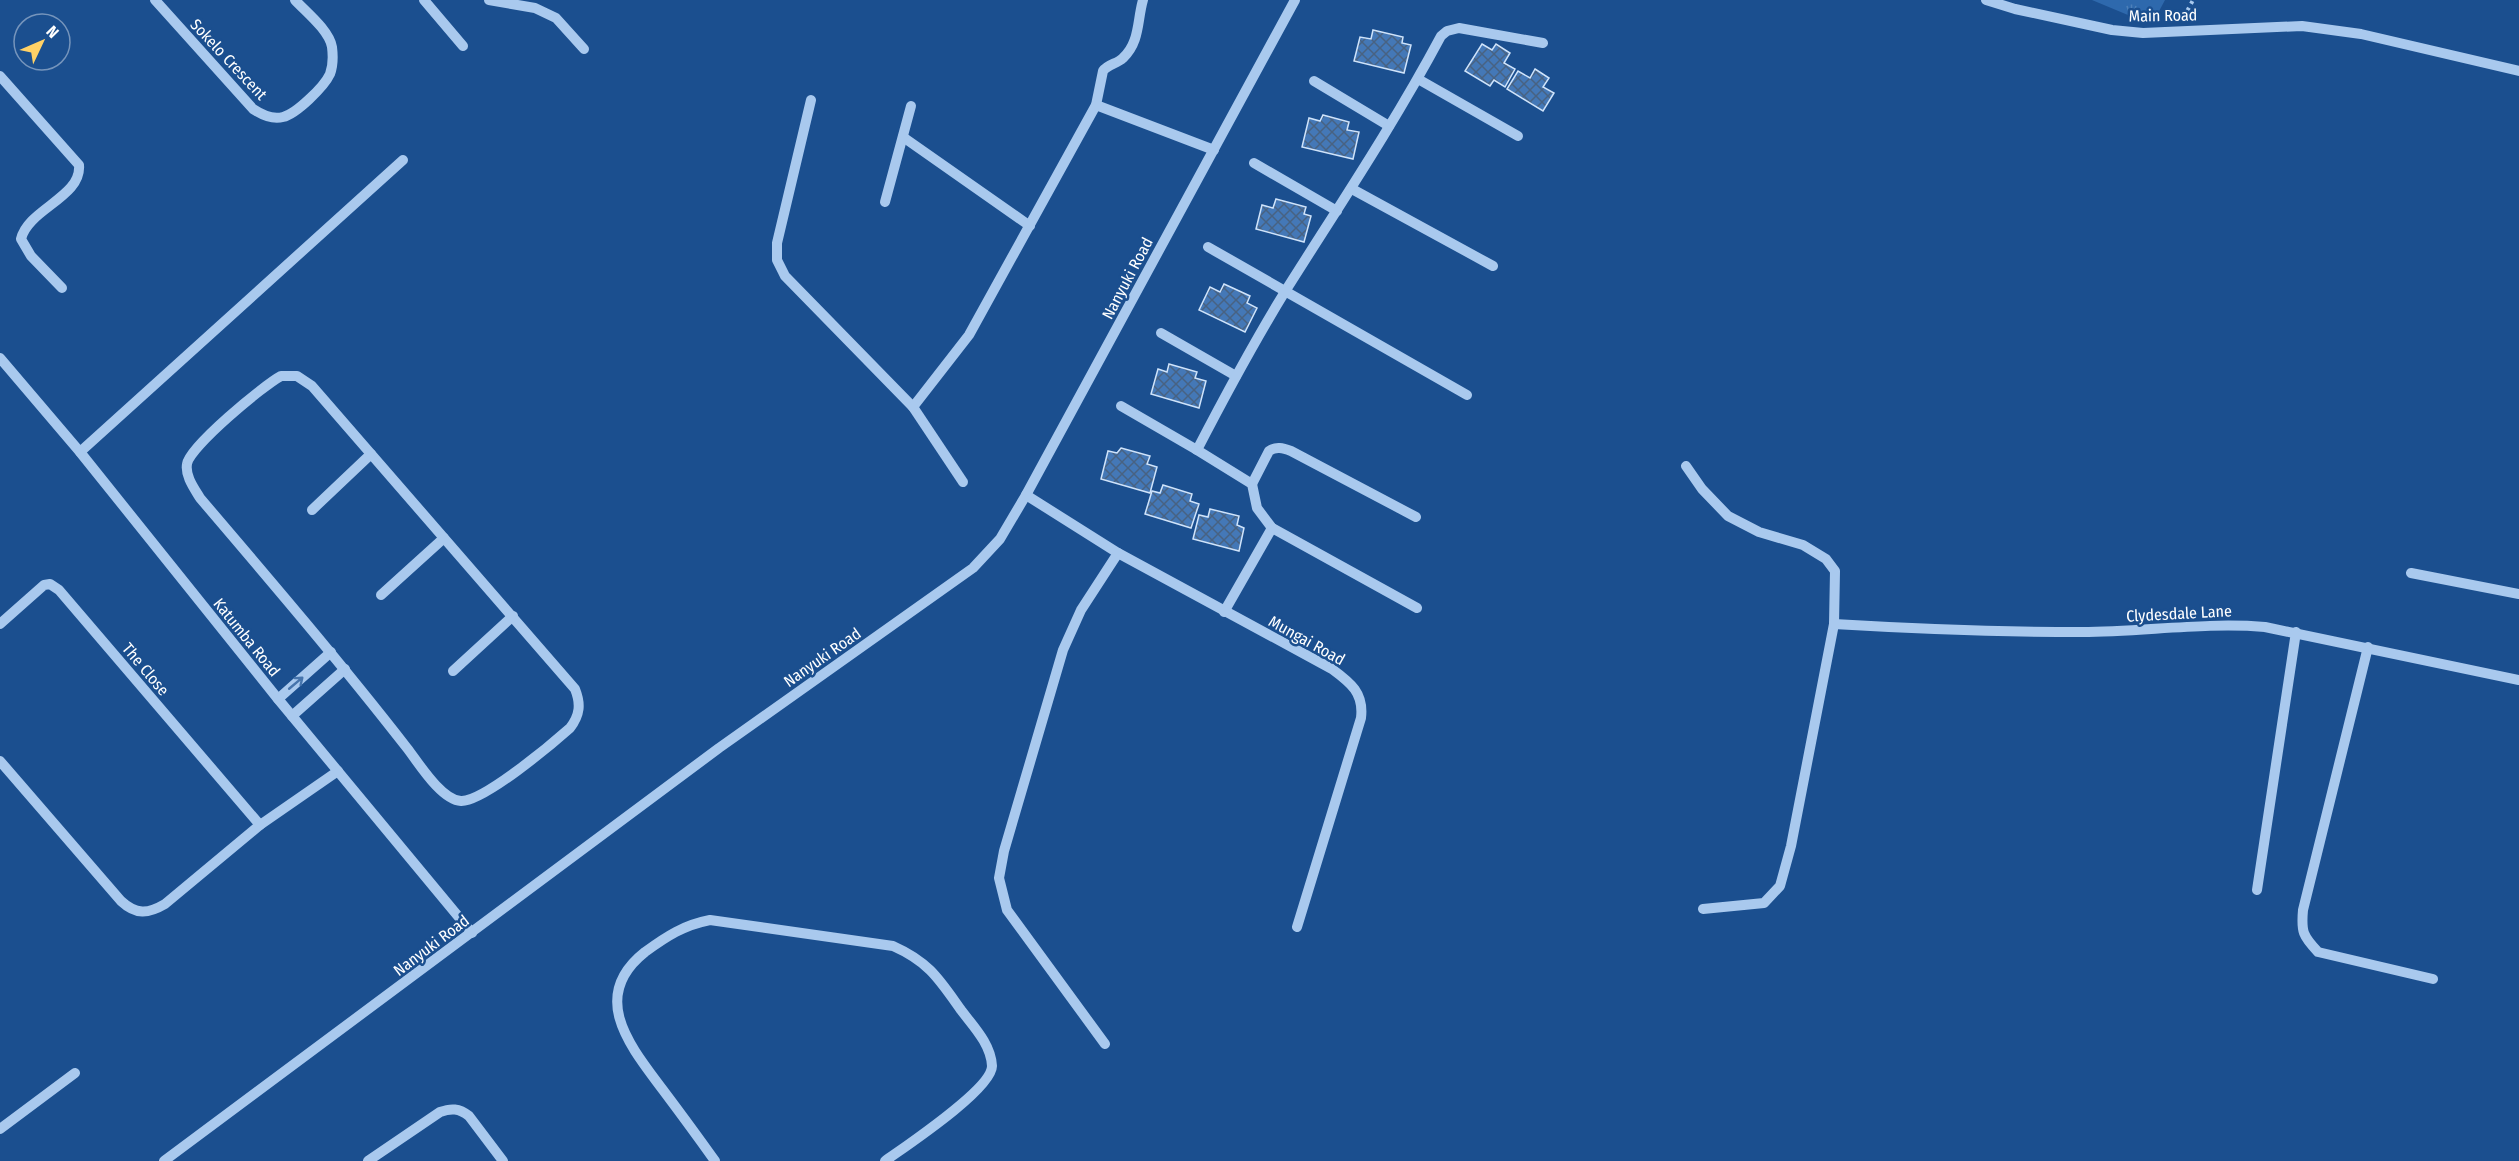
<svg xmlns="http://www.w3.org/2000/svg" width="2519" height="1161" viewBox="0 0 2519 1161" font-family="'Fira Sans Condensed',sans-serif">
  <defs>
    <pattern id="grass-tufts" width="24" height="20" patternUnits="userSpaceOnUse" patternTransform="scale(1.5)"><rect width="24" height="20" fill="#2e69ad"/><path d="M3 7l-1-3M5 7V3M7 7l1-3M15 17l-1-3M17 17v-4M19 17l1-3" fill="none" stroke="#4d80b9"/></pattern>
    <pattern id="building-cross-hatch" width="8" height="8" patternUnits="userSpaceOnUse" patternTransform="scale(1.5)"><rect width="8" height="8" fill="#4478b7"/><path d="M0 0l8 8M0 8l8-8" fill="none" stroke="#486282"/></pattern>
  </defs>
  <rect width="100%" height="100%" fill="#1b4f8f"/>
  <polygon fill="url(#grass-tufts)" points="2092,0 2165,0 2158,13 2128,15"/>
  <g fill="url(#building-cross-hatch)" stroke="#cfe3fa" stroke-width="1.5">
    <polygon points="1373,30 1403,37 1402,43 1411,45 1404,73 1354,61 1360,37 1371,39"/>
    <polygon points="1482,44 1492,50 1496,44 1510,53 1504,63 1515,69 1505,87 1494,80 1490,86 1465,71"/>
    <polygon points="1535,69 1549,78 1543,87 1554,93 1543,111 1507,89 1518,71 1530,78"/>
    <polygon points="1323,115 1349,122 1347,130 1359,132 1353,159 1302,147 1309,118 1320,121"/>
    <polygon points="1276,199 1306,207 1304,214 1311,216 1304,242 1256,229 1262,205 1273,208"/>
    <polygon points="1224,284 1250,296 1247,303 1257,308 1245,332 1199,310 1210,287 1220,292"/>
    <polygon points="1169,364 1197,372 1195,378 1206,381 1199,408 1151,394 1158,369 1167,372"/>
    <polygon points="1121,448 1150,456 1147,464 1157,467 1150,493 1101,479 1108,451 1117,453"/>
    <polygon points="1163,485 1192,494 1190,501 1199,504 1191,528 1145,514 1152,491 1160,493"/>
    <polygon points="1210,509 1239,516 1237,525 1244,528 1239,551 1193,539 1199,515 1208,517"/>
  </g>
  <g fill="none" stroke-linecap="round" stroke-linejoin="round">
    <polyline stroke="#a9c9ee" stroke-width="4" stroke-dasharray="3 4.5" stroke-linecap="butt" points="2184,17 2193,0"/>
    <g stroke="#a9c9ee" stroke-width="10">
      <path d="M155,0L253,109C262,115 272,120 283,117C296,114 324,87 330,74C333,66 333,55 332,47C329,30 306,12 295,0"/>
      <polyline points="424,0 463,46"/>
      <polyline points="489,0 535,8 556,18 584,49"/>
      <polyline points="1986,0 2015,9 2112,30 2143,33 2302,26 2361,34 2519,71"/>
      <path d="M0,76L79,165C82,197 28,209 21,239L31,256L62,288"/>
      <polyline points="1418,79 1518,136"/>
      <polyline points="1314,81 1389,126"/>
      <path d="M811,100L777,243V260L785,276L913,407L969,335L1096,105L1103,71C1108,64 1117,64 1123,58C1140,42 1137,21 1143,0"/>
      <polyline points="1096,105 1214,150"/>
      <polyline points="903,137 1030,226"/>
      <polyline points="1254,163 1337,211"/>
      <polyline points="1352,189 1493,266"/>
      <polyline points="885,202 911,106"/>
      <polyline points="1208,247 1467,395"/>
      <polyline points="1161,333 1236,376"/>
      <polyline points="0,358 80,452 278,699 472,933"/>
      <path d="M281,376H297L312,386L575,689C581,704 580,715 570,728C552,744 483,802 461,801C441,800 418,762 407,748C340,662 270,580 200,498C194,488 185,476 187,464C189,447 264,385 281,376Z"/>
      <polyline points="1121,406 1197,450"/>
      <polyline points="913,407 963,482"/>
      <polyline points="80,452 403,160"/>
      <polyline points="1686,466 1702,489 1728,516 1759,532 1803,545 1826,559 1835,571 1834,624 1791,846 1780,886 1764,903 1703,909"/>
      <path d="M1252,484L1269,451C1276,446 1283,448 1291,451L1416,517"/>
      <path d="M1026,495L1118,553L1332,669C1351,683 1364,693 1361,718L1297,927"/>
      <polyline points="312,510 371,454"/>
      <polyline points="1272,528 1417,608"/>
      <polyline points="2411,573 2519,594"/>
      <polyline points="381,595 444,538"/>
      <path d="M1224,612L1272,528L1257,508L1252,484L1197,450C1225,396 1254,342 1286,290C1339,206 1394,124 1441,36L1447,31L1459,28L1543,43"/>
      <polyline points="0,624 44,585 50,584 59,590 260,825"/>
      <path d="M1834,624C1917,629 1999,632 2082,632C2143,632 2204,622 2265,627L2519,680"/>
      <path d="M2368,647L2303,910C2301,932 2303,936 2318,952L2433,979"/>
      <polyline points="453,671 513,616"/>
      <polyline points="278,699 331,652"/>
      <polyline points="292,716 345,669"/>
      <path d="M0,761L121,901C136,915 148,914 165,904L260,825L338,771"/>
      <polyline points="2257,890 2296,632"/>
      <polyline points="1105,1044 1007,910 999,878 1004,851 1063,650 1081,610 1118,553"/>
      <polyline points="0,1129 75,1073"/>
      <polyline points="164,1161 719,748 973,568 1000,539 1026,495 1295,0"/>
      <path d="M368,1161L440,1112C451,1108 459,1108 469,1116L503,1161"/>
      <path d="M715,1161C698,1137 681,1114 663,1090C631,1047 588,997 645,952C667,936 684,925 710,920L893,946C929,962 939,979 961,1010C973,1026 991,1044 992,1066C992,1089 906,1146 885,1161"/>
    </g>
  </g>
  <defs><path id="oneway-shaft" d="M-6 0H5M1.5-3L5.5 0L1.5 3" fill="none" stroke-width="1.6" stroke-linecap="round" stroke-linejoin="round" transform="scale(1.5)"/></defs>
  <use stroke="#4674ac" href="#oneway-shaft" transform="translate(296 683) rotate(-40)"/>
  <g text-anchor="middle" stroke-width="5" stroke-linejoin="round" paint-order="stroke">
    <g font-size="16" fill="#fff" stroke="#1b4f8f">
      <text transform="translate(2163 15) rotate(-1)" y="6">Main Road</text>
      <text transform="translate(229 59) rotate(47)" y="6">Sokelo Crescent</text>
      <text transform="translate(1127 278) rotate(-62)" y="6">Nanyuki Road</text>
      <text transform="translate(2179 613) rotate(-3)" y="6">Clydesdale Lane</text>
      <text transform="translate(247 637) rotate(51)" y="6">Katumba Road</text>
      <text transform="translate(1307 640) rotate(29)" y="6">Mungai Road</text>
      <text transform="translate(822 657) rotate(-35)" y="6">Nanyuki Road</text>
      <text transform="translate(146 669) rotate(50)" y="6">The Close</text>
      <text transform="translate(431 945) rotate(-37)" y="6">Nanyuki Road</text>
    </g>
  </g>
  <g transform="translate(42 42) rotate(46)"><circle r="28" fill="#1b4f8f" stroke="#7695bc" stroke-width="1.5"/>
  <path d="M0-4.5L10 22L0 15L-10 22Z" fill="#ffd166"/>
  <text y="-9" font-size="16" font-weight="bold" text-anchor="middle" fill="#ffffff">N</text>
  </g>
</svg>
